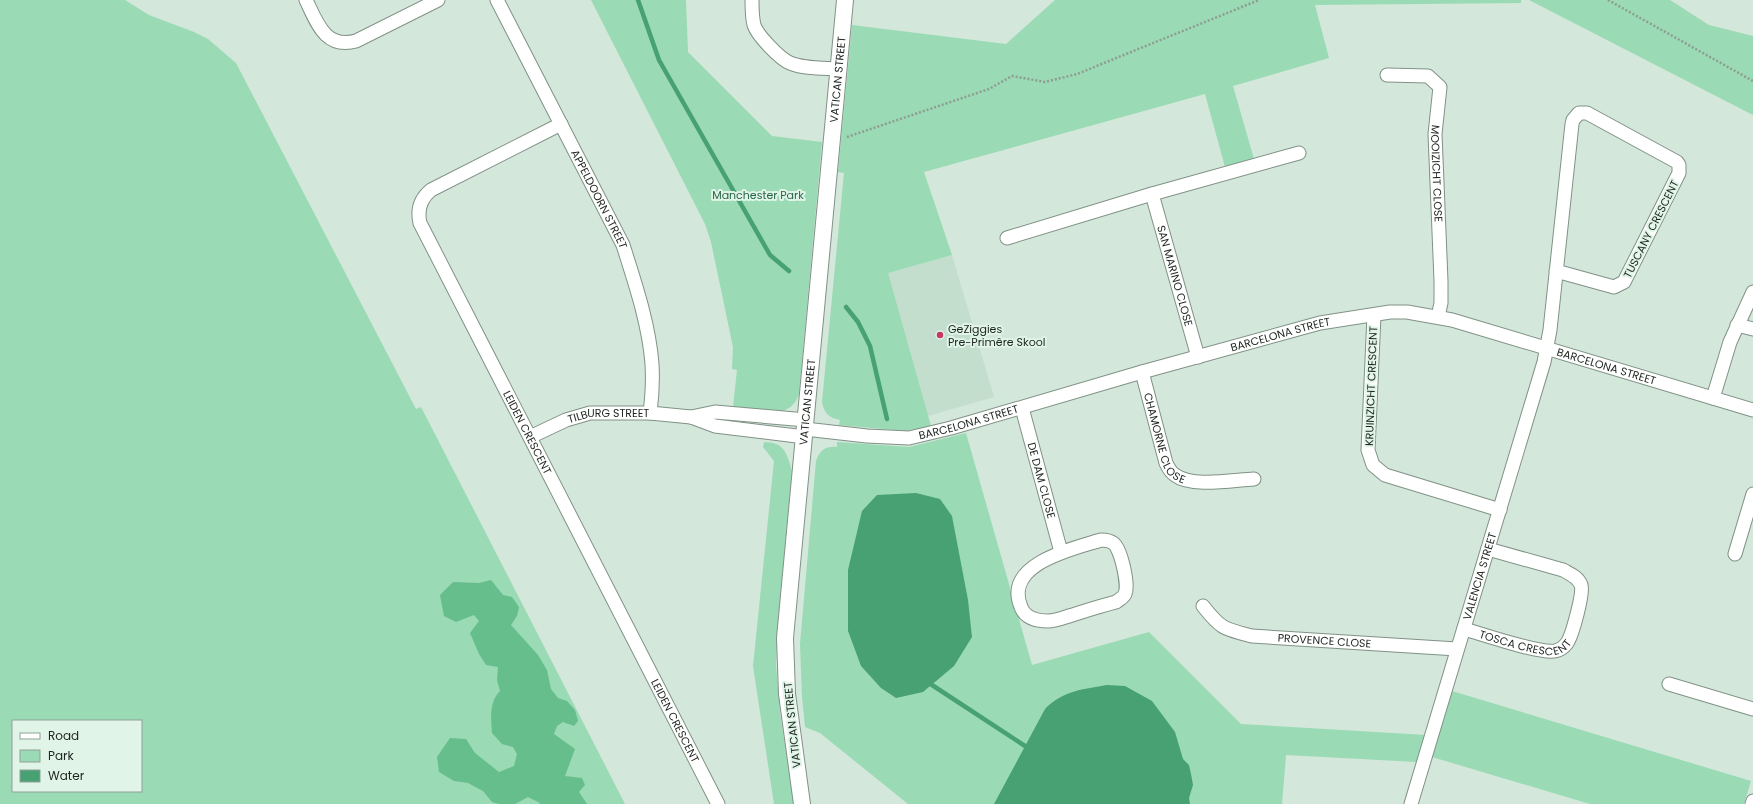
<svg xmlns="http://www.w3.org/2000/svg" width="1753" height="804" viewBox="0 0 1753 804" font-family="Poppins,sans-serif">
  <rect width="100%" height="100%" fill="#d3e7da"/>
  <polygon fill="#c3decd" points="952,255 994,397 928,416 887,273"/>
  <g fill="#9adab4" fill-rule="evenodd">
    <path d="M0,0H125L149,15L194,32L208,39L236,63L416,409L421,407L625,804H0ZM13,721H141V791H13Z"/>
    <path d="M591,0H686L688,52L772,136L822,142L799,394C795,405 789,410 778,412L733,407L737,370L732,369L733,347L711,242L705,224Z"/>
    <path d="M1055,0H1521V3L1315,5L1329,58L1233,86L1254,159L1225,167L1205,94L924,172L952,255L888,273L931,426L905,431L839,425L840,420C829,418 824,413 822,402L844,173L838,172L852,25L1006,44Z"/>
    <polygon points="1529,0 1670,0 1709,25 1753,36 1753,115"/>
    <path d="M966,433L1032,665L1149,632L1241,724L1426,735L1417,762L1286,755L1282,804H908L820,733L805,727L802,697L800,644L816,461C820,450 826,446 837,447V442L909,447Z"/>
    <path d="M764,442C784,442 787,453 792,471L778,621L776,665L780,713L794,804H774L753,666L774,461L763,447Z"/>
    <polygon points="1452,691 1751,781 1744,804 1590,804 1432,757"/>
  </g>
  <path fill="#66be8d" d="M491,580L503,595L512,597L519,607L517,616L511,625L538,655L547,670L551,689L558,698L567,701L575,710L578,721L574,726L563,722L557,726L554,734L575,749L565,776L582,778L585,785L579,792L587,804H539L540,803L528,797L515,804H499L492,802L483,791L468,783L454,781L439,772L437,757L450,738L466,739L475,753L499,772L514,766L517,754L513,747L502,744L492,733C491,718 489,702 500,691L497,680L498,667L486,665L479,654L470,633L479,621L474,615L456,622L444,616L440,595L453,582L479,583Z"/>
  <g fill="#48a172">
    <polygon points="916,493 940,499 952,516 968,600 972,637 954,666 923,692 896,698 881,688 861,666 848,631 848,570 862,511 877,495"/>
    <path d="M1107,685L1125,686L1152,701L1175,732L1183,759L1189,765L1191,774L1193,785L1189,798L1190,804H994L1045,709C1062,691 1084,689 1107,685Z"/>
  </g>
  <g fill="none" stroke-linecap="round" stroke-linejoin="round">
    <g stroke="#48a172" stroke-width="4.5">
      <polyline points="638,0 659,60 770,255 789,271"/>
      <polyline points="846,307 858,322 870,346 887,419"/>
      <polyline points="932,685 1025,746"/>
    </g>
    <g stroke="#809286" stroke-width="15">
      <g id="minor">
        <path d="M306,0C317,23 325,49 356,41L438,0"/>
        <path id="s1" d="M497,0L623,245C635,283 649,324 652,364C653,380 652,397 650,413"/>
        <path d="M752,0C752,8 752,17 754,25C757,35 780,59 790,63C804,69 824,68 839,69"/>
        <path id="s2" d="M1387,75L1428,76L1440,87L1435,134L1441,281V303L1438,317"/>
        <path id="s3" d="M561,124L431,190C420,199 417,210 420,223L718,804"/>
        <path id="s4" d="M1152,194L1198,357"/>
        <polyline points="1007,238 1152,194 1299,153"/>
        <polyline points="1374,315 1368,450 1373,465 1385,475 1500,510"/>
        <polyline points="1737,325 1753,329"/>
        <path id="s5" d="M1142,372L1166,463C1168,467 1170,472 1175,475C1192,488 1233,480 1254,479"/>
        <polyline points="1713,398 1730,342 1753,292"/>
        <path id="s6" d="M1022,408L1061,552"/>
        <polyline points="691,417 715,412 806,420"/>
        <path id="s7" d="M805,429L867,436L909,438L951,428L1142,372L1320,323L1390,312H1407L1452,320L1753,410"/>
        <path id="s8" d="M530,437L566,420L590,413H650L691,417L715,426L805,437"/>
        <path d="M1101,540C1105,540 1109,540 1113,543C1121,548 1129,585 1125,594C1123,598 1120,599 1116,602C1100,606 1085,611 1069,616C1063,618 1055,621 1048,621C1037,621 1025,618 1021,607C1003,564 1072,549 1101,540Z"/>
        <polyline points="1735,554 1753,494"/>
        <path id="s9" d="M1203,606C1221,629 1224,629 1252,636L1457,649"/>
        <path id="s10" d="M1464,629C1482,634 1540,654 1555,651C1560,650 1564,647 1567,643C1572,636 1584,593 1581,585C1578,577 1570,574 1563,570L1488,549"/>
        <polyline points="1669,684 1753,709"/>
        <path id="s11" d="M1411,804L1544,362L1550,330L1572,124L1573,120L1579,113H1587L1677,162L1679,165V173L1624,282L1614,287L1556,271"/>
        <polyline points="1752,804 1753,801"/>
      </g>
    </g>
    <g stroke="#809286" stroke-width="18">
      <g id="tertiary">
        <path id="s12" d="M802,804L787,694L785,638L845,0"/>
      </g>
    </g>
    <g stroke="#8e9d93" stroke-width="2.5" stroke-dasharray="2 2" stroke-linecap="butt">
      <polyline points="1608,0 1753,81"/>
      <polyline points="847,137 989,89 1012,76 1045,82 1077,74 1259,0"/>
    </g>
    <use href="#minor" stroke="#fff" stroke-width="13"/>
    <use href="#tertiary" stroke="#fff" stroke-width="16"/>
  </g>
  <circle fill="#c63861" stroke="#e0f4e7" stroke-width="1.5" cx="940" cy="335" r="4"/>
  <g text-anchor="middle" stroke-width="4" stroke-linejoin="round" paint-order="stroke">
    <g font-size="11" fill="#1e2520" stroke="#e0f4e7">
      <text dy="4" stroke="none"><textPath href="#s12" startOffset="728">VATICAN STREET</textPath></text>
      <text dy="4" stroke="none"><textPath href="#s2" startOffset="144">MOOIZICHT CLOSE</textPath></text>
      <text dy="4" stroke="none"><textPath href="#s1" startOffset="224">APPELDOORN STREET</textPath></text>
      <text transform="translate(1651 229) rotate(-63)" y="4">TUSCANY CRESCENT</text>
      <text dy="4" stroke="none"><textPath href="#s4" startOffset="85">SAN MARINO CLOSE</textPath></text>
      <text dy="4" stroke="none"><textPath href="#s7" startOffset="490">BARCELONA STREET</textPath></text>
      <text dy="4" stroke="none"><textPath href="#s7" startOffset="826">BARCELONA STREET</textPath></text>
      <text transform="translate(1371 386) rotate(-88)" y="4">KRUINZICHT CRESCENT</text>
      <text dy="4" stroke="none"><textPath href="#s12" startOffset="404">VATICAN STREET</textPath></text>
      <text dy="4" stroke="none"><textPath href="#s8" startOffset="83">TILBURG STREET</textPath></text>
      <text dy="4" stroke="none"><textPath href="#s7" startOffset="166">BARCELONA STREET</textPath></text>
      <text dy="4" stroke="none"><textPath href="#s3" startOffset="418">LEIDEN CRESCENT</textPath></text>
      <text dy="4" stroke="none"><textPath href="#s5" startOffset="71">CHAMORNE CLOSE</textPath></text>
      <text dy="4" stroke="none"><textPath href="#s6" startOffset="75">DE DAM CLOSE</textPath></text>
      <text dy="4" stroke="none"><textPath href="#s11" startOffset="238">VALENCIA STREET</textPath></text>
      <text dy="4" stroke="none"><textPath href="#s10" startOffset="64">TOSCA CRESCENT</textPath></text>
      <text dy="4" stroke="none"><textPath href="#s9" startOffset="132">PROVENCE CLOSE</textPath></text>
      <text dy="4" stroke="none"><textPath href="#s3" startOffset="742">LEIDEN CRESCENT</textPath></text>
      <text transform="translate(792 725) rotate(-96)" y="4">VATICAN STREET</text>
    </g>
    <g font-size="11" fill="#266645" stroke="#e0f4e7">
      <text x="758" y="199">Manchester Park</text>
    </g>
    <g font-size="11" fill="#1e2520" stroke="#e0f4e7" text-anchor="start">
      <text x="948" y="333">GeZiggies<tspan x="948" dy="13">Pre-Primêre Skool</tspan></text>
    </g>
  </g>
  <rect x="12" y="720" width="130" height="72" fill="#e0f4e7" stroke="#92a197"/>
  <rect x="20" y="733" width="20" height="6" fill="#ffffff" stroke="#92a197"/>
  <text x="48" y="740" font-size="12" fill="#1e2520">Road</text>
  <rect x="20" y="750" width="20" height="12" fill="#9adab4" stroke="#92a197"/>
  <text x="48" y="760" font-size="12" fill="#1e2520">Park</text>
  <rect x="20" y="770" width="20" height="12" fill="#48a172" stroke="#92a197"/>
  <text x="48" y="780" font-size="12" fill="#1e2520">Water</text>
</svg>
